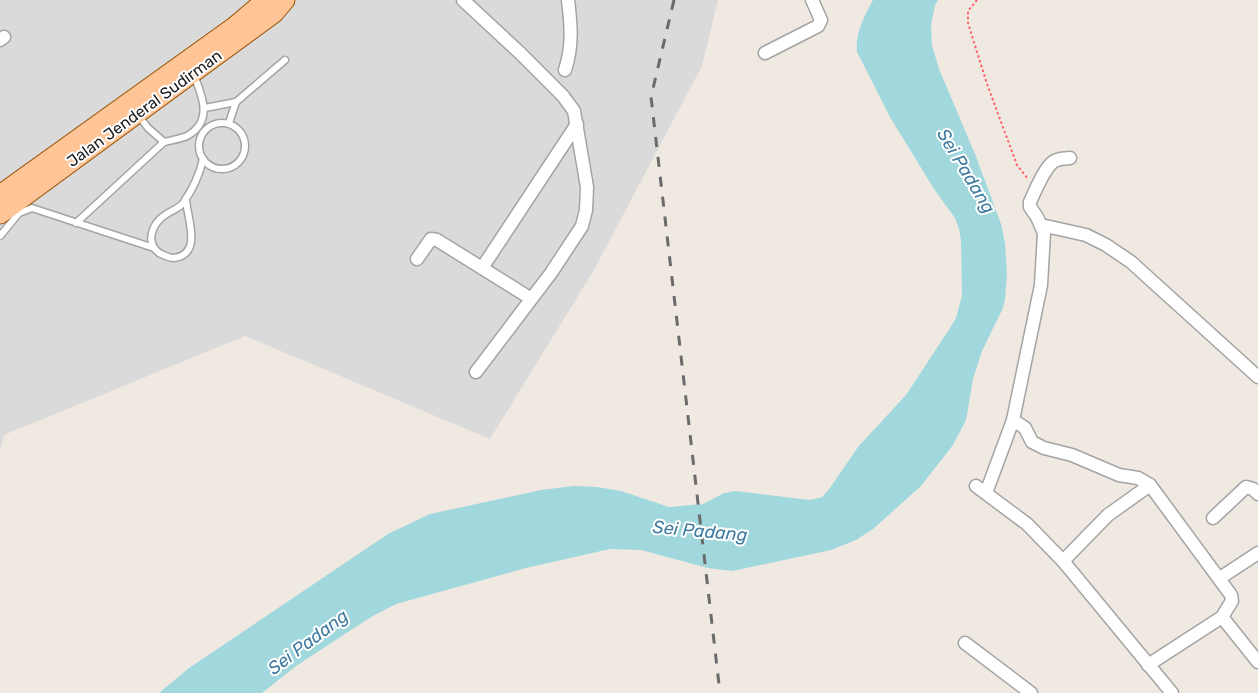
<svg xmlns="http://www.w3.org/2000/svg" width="1258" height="693" viewBox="0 0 1258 693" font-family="Rubik,sans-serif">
  <rect width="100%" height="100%" fill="#efe9e2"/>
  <polygon fill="#dbdada" points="0,0 718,0 702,66 594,270 490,439 245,336 4,435 0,450"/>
  <path fill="#a1d8de" d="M873,0H938L935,5L931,25L932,45L939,69L975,154L1001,224L1005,243L1007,274L1005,299L1003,308L982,351L973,379L966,420L953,445L921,486L873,529L856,540L831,550L732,571L708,568L641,550L610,549L526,568L396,604L371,617L296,666L262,693H159L189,668L388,534L430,514L541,490L574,486L597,487L621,491L669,507L703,504L724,493L736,491L810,500L822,497L830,488L858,447L906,395L950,328L956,318L962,296L961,241L959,229L955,218L934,189L890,117L857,52C855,33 864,17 873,0Z"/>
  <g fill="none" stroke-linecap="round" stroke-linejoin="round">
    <g stroke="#a4a4a4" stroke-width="9">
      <g id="service">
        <polyline points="205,108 236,102"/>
        <path d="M138,115L148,128L164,142C172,140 180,139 187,136C214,121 202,95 193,73"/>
        <circle cx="222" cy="146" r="23"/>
        <polyline points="229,123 236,102 285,60"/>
        <path d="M186,198C186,216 204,254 174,258C169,258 163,255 159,253C145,242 152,224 165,215C172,210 179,209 184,202C192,190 200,173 203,159"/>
        <polyline points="76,223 164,142"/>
        <polyline points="0,236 19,213 32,208 154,248"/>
      </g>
    </g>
    <g stroke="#a4a4a4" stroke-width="15">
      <g id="minor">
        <polyline points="463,0 520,53 563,96 574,111 587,187 586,210 582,226 551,273 476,372"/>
        <polyline points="0,40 4,37"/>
        <polyline points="765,53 818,26 821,20 812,0"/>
        <path d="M565,70C573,46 571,24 568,0"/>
        <polyline points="1041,225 1086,235 1106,245 1131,262 1258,377"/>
        <polyline points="417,259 431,239 437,240 530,298"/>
        <polyline points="482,268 577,124"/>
        <polyline points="1013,420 1025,428 1032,442 1044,448 1072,455 1119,475 1138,478 1150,485 1231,595 1232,601 1222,617 1258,662"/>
        <polyline points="976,486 1027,524 1063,561 1108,515 1150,485"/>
        <path d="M986,493L1013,420L1041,285L1044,233L1037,217L1030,207V202C1035,191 1044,169 1053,162C1058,158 1064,159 1070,158"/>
        <polyline points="1213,518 1246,487 1253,489 1258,494"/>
        <polyline points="1063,561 1172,693"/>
        <polyline points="1220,578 1258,553"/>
        <polyline points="965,643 1031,693"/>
        <polyline points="1148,665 1222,617"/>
      </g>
    </g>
    <g stroke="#965100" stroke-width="21">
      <g id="primary">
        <polyline points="0,195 234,27 266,0"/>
        <polyline points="0,214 274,13 285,0"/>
      </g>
    </g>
    <polyline stroke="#ff6367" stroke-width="2" stroke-dasharray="2.5 2.5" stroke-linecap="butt" points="977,0 968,11 968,23 987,84 1017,165 1028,179"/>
    <use href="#service" stroke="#fff" stroke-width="6"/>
    <use href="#minor" stroke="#fff" stroke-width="12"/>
    <use href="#primary" stroke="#ffc597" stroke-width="19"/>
    <polyline stroke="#6b6b6b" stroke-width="3" stroke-dasharray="10 10" stroke-linecap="butt" points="674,0 651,97 720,693"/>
  </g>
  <g text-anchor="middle" stroke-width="4" stroke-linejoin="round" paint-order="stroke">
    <g font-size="16" fill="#1d1d1d" stroke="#fff">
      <text transform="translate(144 108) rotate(-36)" y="6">Jalan Jenderal Sudirman</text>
    </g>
    <g font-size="18" font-style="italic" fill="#417ca0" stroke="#fff">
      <text transform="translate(966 171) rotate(59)" y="6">Sei Padang</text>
      <text transform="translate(700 531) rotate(5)" y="6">Sei Padang</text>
      <text transform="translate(308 642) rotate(-37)" y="6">Sei Padang</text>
    </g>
  </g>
</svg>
